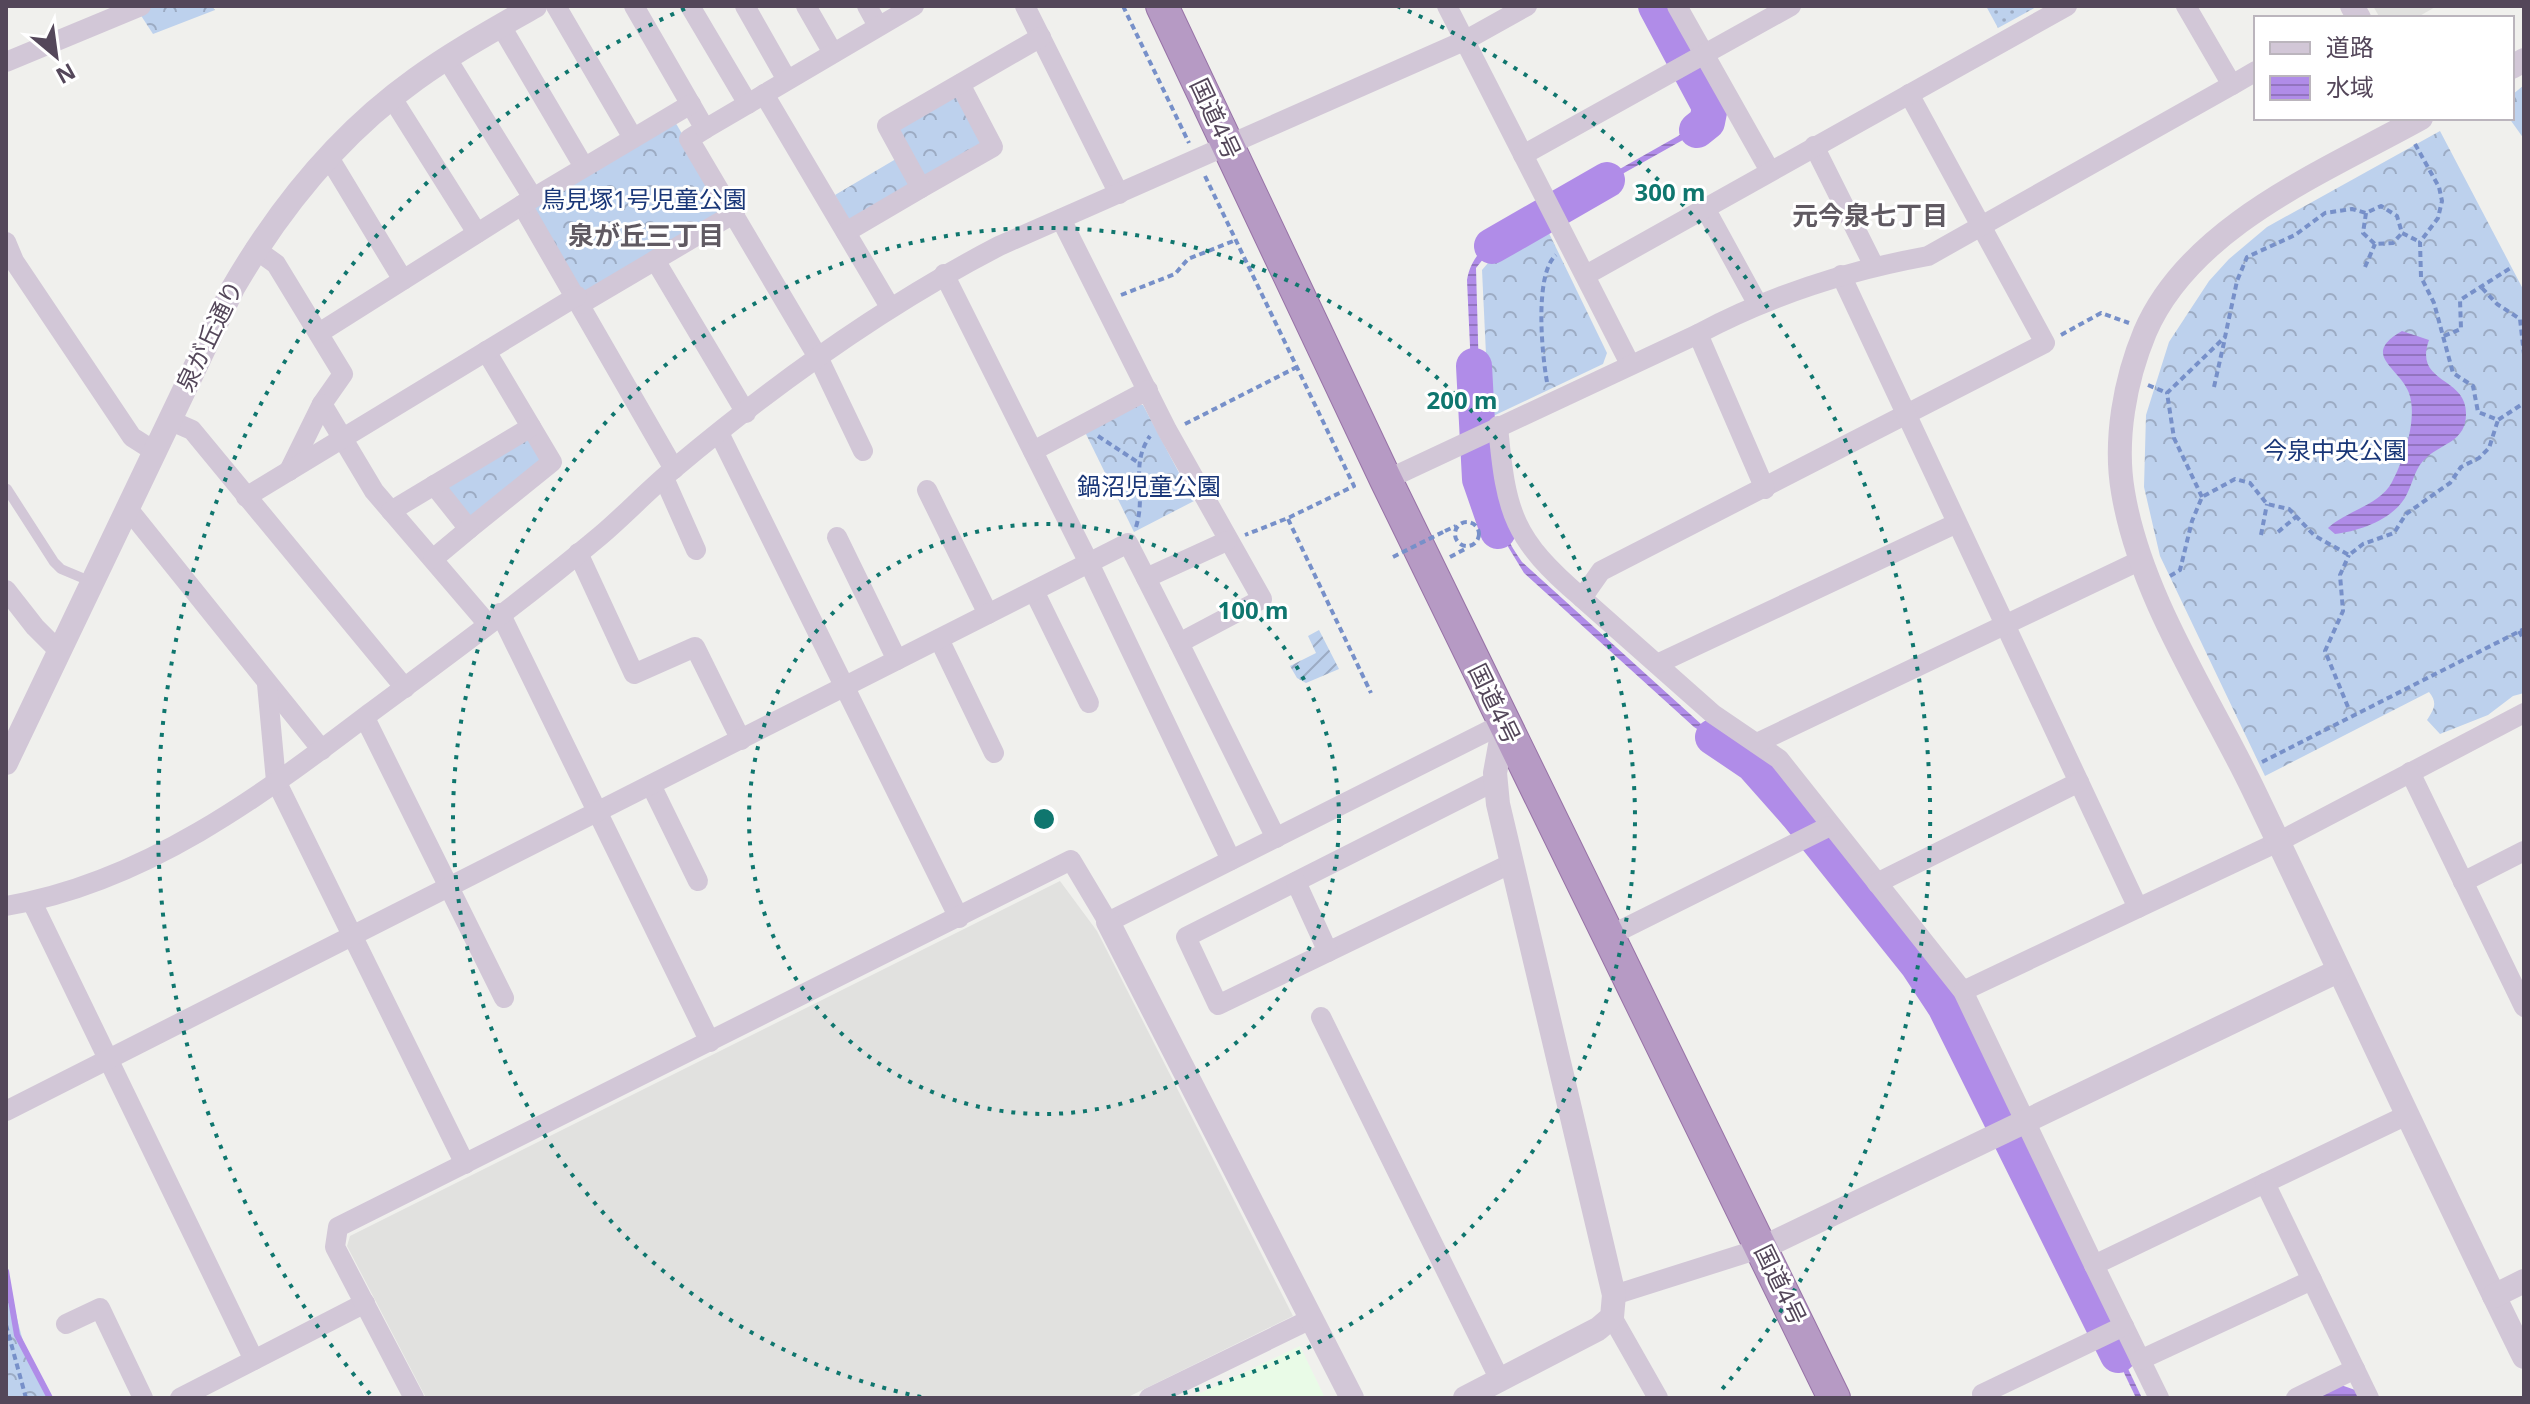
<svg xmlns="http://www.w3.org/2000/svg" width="2530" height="1404" viewBox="0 0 2530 1404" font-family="'Noto Sans','Noto Sans JP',sans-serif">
  <defs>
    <pattern id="grass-dots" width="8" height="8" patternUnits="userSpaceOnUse" patternTransform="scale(2)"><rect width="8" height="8" fill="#bdd1ed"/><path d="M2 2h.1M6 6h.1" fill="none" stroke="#9cabc3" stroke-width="1.8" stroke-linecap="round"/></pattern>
    <pattern id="forest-crowns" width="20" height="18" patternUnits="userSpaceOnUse" patternTransform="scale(2)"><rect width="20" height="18" fill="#bdd1ed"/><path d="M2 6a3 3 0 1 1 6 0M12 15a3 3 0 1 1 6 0" fill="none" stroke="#9cabc3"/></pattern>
    <pattern id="garden-furrows" width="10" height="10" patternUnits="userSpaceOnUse" patternTransform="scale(2)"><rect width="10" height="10" fill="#bdd1ed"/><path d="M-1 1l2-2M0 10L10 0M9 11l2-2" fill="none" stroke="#9cabc3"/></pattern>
    <pattern id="water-rules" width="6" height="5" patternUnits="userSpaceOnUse" patternTransform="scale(2)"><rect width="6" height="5" fill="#b08ce8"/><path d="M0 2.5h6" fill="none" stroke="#9274bf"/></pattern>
  </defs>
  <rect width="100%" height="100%" fill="#f0f0ed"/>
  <polygon fill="#e9fbe7" points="1300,1346 1325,1398 1190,1398"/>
  <g fill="#e1e1df">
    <polygon points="2373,6 2437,6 2416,18 2380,18"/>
    <polygon points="1060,881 1097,931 1293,1316 1126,1398 426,1398 347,1246 350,1236"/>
  </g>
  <polygon fill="url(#grass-dots)" points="1986,6 2038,6 1998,28"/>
  <g fill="url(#forest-crowns)">
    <polygon points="152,6 211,6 215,10 153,34 140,14"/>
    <polygon points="2524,85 2524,139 2509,118 2512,118 2512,95"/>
    <polygon points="957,91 987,145 851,223 835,195 906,153 892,128"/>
    <polygon points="674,120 728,213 584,297 530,205"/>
    <path d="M2440,131L2524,291V693L2513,696L2488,715L2440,734L2427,720C2434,709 2438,703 2429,692L2265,776L2160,556L2144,487L2146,415L2169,342L2209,281L2229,259L2267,227Z"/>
    <polygon points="1547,229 1607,353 1603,364 1489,418 1482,270 1494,256"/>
    <polygon points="1134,403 1143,405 1194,501 1134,532 1084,430"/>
    <polygon points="530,433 546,460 469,522 441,486"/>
    <path d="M6,1257C14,1308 21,1354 49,1398H6Z"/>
  </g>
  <polygon fill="url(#garden-furrows)" points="1319,630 1339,669 1306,683 1297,678 1290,666 1316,653 1308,636"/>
  <g fill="url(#water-rules)">
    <polygon points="1703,86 1713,110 1706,127 1567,205 1565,200 1701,123 1706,111 1697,90"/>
    <path d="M1530,219L1533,224L1488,253L1476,268L1480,412L1473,413L1467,280C1473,245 1502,236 1530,219Z"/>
    <path d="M2402,331L2429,340C2413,384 2467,376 2466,414C2466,441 2443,443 2427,457C2415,467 2414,480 2407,494C2395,519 2360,531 2335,534L2328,528C2346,511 2380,505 2392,482C2404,460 2418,418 2409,393C2399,367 2360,355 2402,331Z"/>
    <path d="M1480,463H1485C1490,501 1500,531 1522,562L1701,724L1760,763L1803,818L1799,820L1756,767L1694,727L1524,573L1490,517Z"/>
    <polygon points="1828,850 1945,1003 1994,1099 1988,1102 1942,1005 1824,853"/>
    <polygon points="2031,1166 2096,1304 2092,1306 2026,1168"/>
    <polygon points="2121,1354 2142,1398 2136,1398 2116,1356"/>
    <polygon points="2341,1385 2358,1391 2362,1398 2315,1398"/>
  </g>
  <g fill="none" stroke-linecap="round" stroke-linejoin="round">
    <polyline stroke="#b08ce8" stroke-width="6" points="6,1271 17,1335 50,1398"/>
    <g stroke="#b08ce8" stroke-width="36">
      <polyline points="1656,6 1710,107 1707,122 1697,130"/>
      <polyline points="1492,246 1607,180"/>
      <polyline points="1474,366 1480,479 1498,531"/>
      <polyline points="1713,737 1753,764 1798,815 1918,965 1945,1006 2118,1355"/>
    </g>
    <g stroke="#9772a6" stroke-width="34">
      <polyline id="trunk" points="1162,6 1386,480 1834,1398"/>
    </g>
    <g stroke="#7790c9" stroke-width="4" stroke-dasharray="6 4" stroke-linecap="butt">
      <polyline points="1123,6 1189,143"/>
      <polyline points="2415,144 2439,187 2442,201 2438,218 2420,242 2421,277 2434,303 2453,373 2473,386 2478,412 2498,420 2524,403"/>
      <polyline points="1205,176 1354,486 1288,518 1245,535"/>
      <polyline points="2366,213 2363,233 2375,244 2393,243 2402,233"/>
      <polyline points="2365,267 2375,244"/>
      <polyline points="2482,288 2497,304 2520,319 2524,354"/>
      <polyline points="1121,295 1175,274 1188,259 1236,240"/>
      <polyline points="2061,335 2101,313 2129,323"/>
      <polyline points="2444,336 2461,329 2460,300 2512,267"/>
      <path d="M1547,382C1542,355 1534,274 1556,255"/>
      <polyline points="2148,385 2167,393"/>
      <polyline points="2214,387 2225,338"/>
      <polyline points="1185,424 1297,367"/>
      <polyline points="1098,436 1139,463"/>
      <polyline points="2202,497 2174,438 2167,393 2225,337 2237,281 2247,257 2295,235 2325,213 2352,209 2366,213 2381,206 2397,216 2402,233 2420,242"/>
      <polyline points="1288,519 1371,693"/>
      <circle cx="1467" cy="534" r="12"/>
      <path d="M1136,527C1147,492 1129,466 1150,436"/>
      <polyline points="1445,531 1456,526"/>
      <polyline points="2278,532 2297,516"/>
      <polyline points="2261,535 2267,504"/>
      <polyline points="1450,557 1467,548"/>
      <polyline points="2170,576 2180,570 2192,521 2202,497 2235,479 2250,483 2267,504 2289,509 2315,536 2349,555 2363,544 2394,533 2406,514 2450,483 2461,467 2479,458 2489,448 2498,420"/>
      <polyline points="2519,631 2524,640"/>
      <polyline points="2348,707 2325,651 2343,611 2340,575 2349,555"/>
      <polyline points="2262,762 2524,629"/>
      <polyline points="6,1325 26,1398"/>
    </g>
    <polyline stroke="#d2c7d7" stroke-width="10" points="7,489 54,562 61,569 92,582"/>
    <g stroke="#d2c7d7" stroke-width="20">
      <polyline points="556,6 633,138"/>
      <polyline points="634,6 705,129 689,139 819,359 863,451"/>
      <polyline points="690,6 748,104"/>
      <polyline points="745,6 787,80"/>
      <polyline points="806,6 833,53"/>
      <polyline points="867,6 878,26"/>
      <polyline points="1025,6 1119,194"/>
      <polyline points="1447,6 1630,364"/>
      <polyline points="1677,6 1770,171"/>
      <polyline points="2186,6 2232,85 2256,71"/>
      <polyline points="501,26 584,167"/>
      <polyline points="447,59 533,198"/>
      <polyline points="6,62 141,6"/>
      <polyline points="764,94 890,307"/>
      <polyline points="1909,94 2045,343 1601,571 1582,598 1713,714 1779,759 1963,991 2094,1265 2407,1115"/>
      <polyline points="392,98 477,233"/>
      <polyline points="705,129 914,6"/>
      <polyline points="1814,146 1874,266"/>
      <polyline points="1523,155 1791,6"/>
      <polyline points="328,156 403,280"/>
      <polyline points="921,188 993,147 960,84"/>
      <polyline points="522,205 674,469"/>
      <polyline points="1705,208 1757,303"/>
      <polyline points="1061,219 1167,430 1262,599 1179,643 1276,838"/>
      <polyline points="846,232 921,188 887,126 1041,37"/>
      <polyline points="6,242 14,261 132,437 154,451"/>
      <polyline points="255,249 276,264 343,374 322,404 374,491 487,623"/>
      <polyline points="655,260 746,413"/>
      <polyline points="944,274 1089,563 1231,860"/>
      <polyline points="1586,275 2067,6"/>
      <polyline points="1841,275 2138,908 2278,842 2524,713"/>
      <polyline points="581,304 735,213"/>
      <polyline points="319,333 533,198 691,104"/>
      <path d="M1698,334C1771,295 1846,271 1928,256L2232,85"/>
      <polyline points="169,420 192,430 405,688"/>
      <path d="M1498,426C1506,514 1513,539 1582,598"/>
      <polyline points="719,433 959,918"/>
      <polyline points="1033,451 1148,390"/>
      <polyline points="289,471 322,404"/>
      <polyline points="664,478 696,550"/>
      <polyline points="1386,480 1698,334 1765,489"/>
      <polyline points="434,485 469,529 552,462 486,351"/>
      <polyline points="927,490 988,614"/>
      <polyline points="246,497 577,296"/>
      <polyline points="129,510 322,750"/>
      <polyline points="391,511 531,427"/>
      <polyline points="837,537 897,660"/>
      <polyline points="578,553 634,674 695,647 741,740"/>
      <polyline points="433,559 469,529"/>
      <polyline points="1146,578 1179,643"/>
      <polyline points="6,590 35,627 60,652"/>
      <polyline points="1034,591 1089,703"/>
      <polyline points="500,613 710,1042"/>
      <polyline points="939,639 994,753"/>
      <polyline points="1657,664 1955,524"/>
      <polyline points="267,684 276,781 465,1164"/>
      <polyline points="365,718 504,998"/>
      <polyline points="1759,742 2141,560"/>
      <polyline points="2410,772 2524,1007"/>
      <polyline points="1495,781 1186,937 1218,1005 1512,863"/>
      <polyline points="651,785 698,881"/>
      <polyline points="1296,882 1328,952"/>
      <polyline points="2463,882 2524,851"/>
      <polyline points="1877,883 2079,782"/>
      <polyline points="32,902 254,1360"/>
      <path d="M6,906C144,883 261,796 370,713C447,656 526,598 600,536C626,514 649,489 676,467C775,384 883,306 999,246L1466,40L1527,6"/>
      <polyline points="1609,936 1830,826"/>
      <polyline points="1963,991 2138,908"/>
      <polyline points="1321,1017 1500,1380"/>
      <polyline points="6,1111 1128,543 1146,578 1227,541"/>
      <polyline points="2265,1183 2369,1398"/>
      <polyline points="2094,1265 2159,1398"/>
      <polyline points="1614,1295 1762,1248"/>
      <polyline points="1612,1317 1658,1398"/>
      <polyline points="66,1324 100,1308 143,1398"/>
      <polyline points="2140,1360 2312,1280"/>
      <polyline points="180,1398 365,1303"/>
      <polyline points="414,1398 335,1247 338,1227 1071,860 1108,922 1504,723"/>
      <polyline points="1149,1398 1311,1319"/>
      <polyline points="1984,1398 1982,1394 2124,1326"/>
      <polyline points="2296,1398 2355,1369"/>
    </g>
    <g stroke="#d2c7d7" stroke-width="24">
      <polyline points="2352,6 2359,18"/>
      <polyline points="2512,67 2524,60"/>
      <path d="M2421,118C2326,171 2191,225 2145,332C2125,380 2114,440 2123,492C2140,595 2208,696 2253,789C2344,978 2431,1169 2524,1357"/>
      <path d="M6,763L233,288C280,207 339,134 416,79C453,52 495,29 535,6"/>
      <polyline points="1108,922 1352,1398"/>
      <polyline points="1762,1248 2338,971"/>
      <polyline points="2494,1296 2524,1281"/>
      <polyline points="1465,1398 1598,1329 1612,1317 1614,1295 1498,804 1495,773 1504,723"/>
    </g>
    <use href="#trunk" stroke="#b69ac4" stroke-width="32"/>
    <polyline stroke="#7790c9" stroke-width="4" stroke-dasharray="6 4" stroke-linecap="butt" points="1393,557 1445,531"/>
  </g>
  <g fill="none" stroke="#0f766e" stroke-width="4" stroke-dasharray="4 8">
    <circle cx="1044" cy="819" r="295"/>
    <path d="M921 1397A591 591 0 1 1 1167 1397"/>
    <path d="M370 1394A886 886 0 0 1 691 6M1397 6A886 886 0 0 1 1718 1394"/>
  </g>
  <g text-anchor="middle" stroke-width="6" stroke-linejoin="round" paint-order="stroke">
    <g font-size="24" fill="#54475a" stroke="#fff">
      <text transform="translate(1215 119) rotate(65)" y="8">国道4号</text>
      <text transform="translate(210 336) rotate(-64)" y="8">泉が丘通り</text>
      <text transform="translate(1494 704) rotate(64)" y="8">国道4号</text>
      <text transform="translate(1780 1285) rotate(64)" y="8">国道4号</text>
    </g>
    <g font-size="24" fill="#1a3778" stroke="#fff">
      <text x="644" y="208">鳥見塚1号児童公園</text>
      <text x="2335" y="459">今泉中央公園</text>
      <text x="1149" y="495">鍋沼児童公園</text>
    </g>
    <g font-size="26" font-weight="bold" fill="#605a62" stroke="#fff">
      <text x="1870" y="225">元今泉七丁目</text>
      <text x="646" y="245">泉が丘三丁目</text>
    </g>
  </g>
  <circle cx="1044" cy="819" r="12" fill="#0f766e" stroke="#fff" stroke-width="4"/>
  <g font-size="24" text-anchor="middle" font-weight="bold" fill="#0f766e" stroke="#fff" stroke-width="6" stroke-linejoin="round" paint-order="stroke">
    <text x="1670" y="201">300 m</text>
    <text x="1462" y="409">200 m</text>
    <text x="1253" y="619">100 m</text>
  </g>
  <rect width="2530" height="1404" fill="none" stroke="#54475a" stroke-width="16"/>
  <rect x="2254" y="16" width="260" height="104" fill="#ffffff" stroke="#bbb5bd" stroke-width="2"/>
  <rect x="2270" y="42" width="40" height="12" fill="#d2c7d7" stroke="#bbb5bd" stroke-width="2"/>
  <text x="2326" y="56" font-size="24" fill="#54475a">道路</text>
  <rect x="2270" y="76" width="40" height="24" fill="url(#water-rules)" stroke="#bbb5bd" stroke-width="2"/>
  <text x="2326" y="96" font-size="24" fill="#54475a">水域</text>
  <g transform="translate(56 56) rotate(151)" stroke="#ffffff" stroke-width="6" paint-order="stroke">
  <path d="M0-6L14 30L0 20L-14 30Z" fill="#54475a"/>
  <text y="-12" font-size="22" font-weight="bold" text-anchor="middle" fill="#54475a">N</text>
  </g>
</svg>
